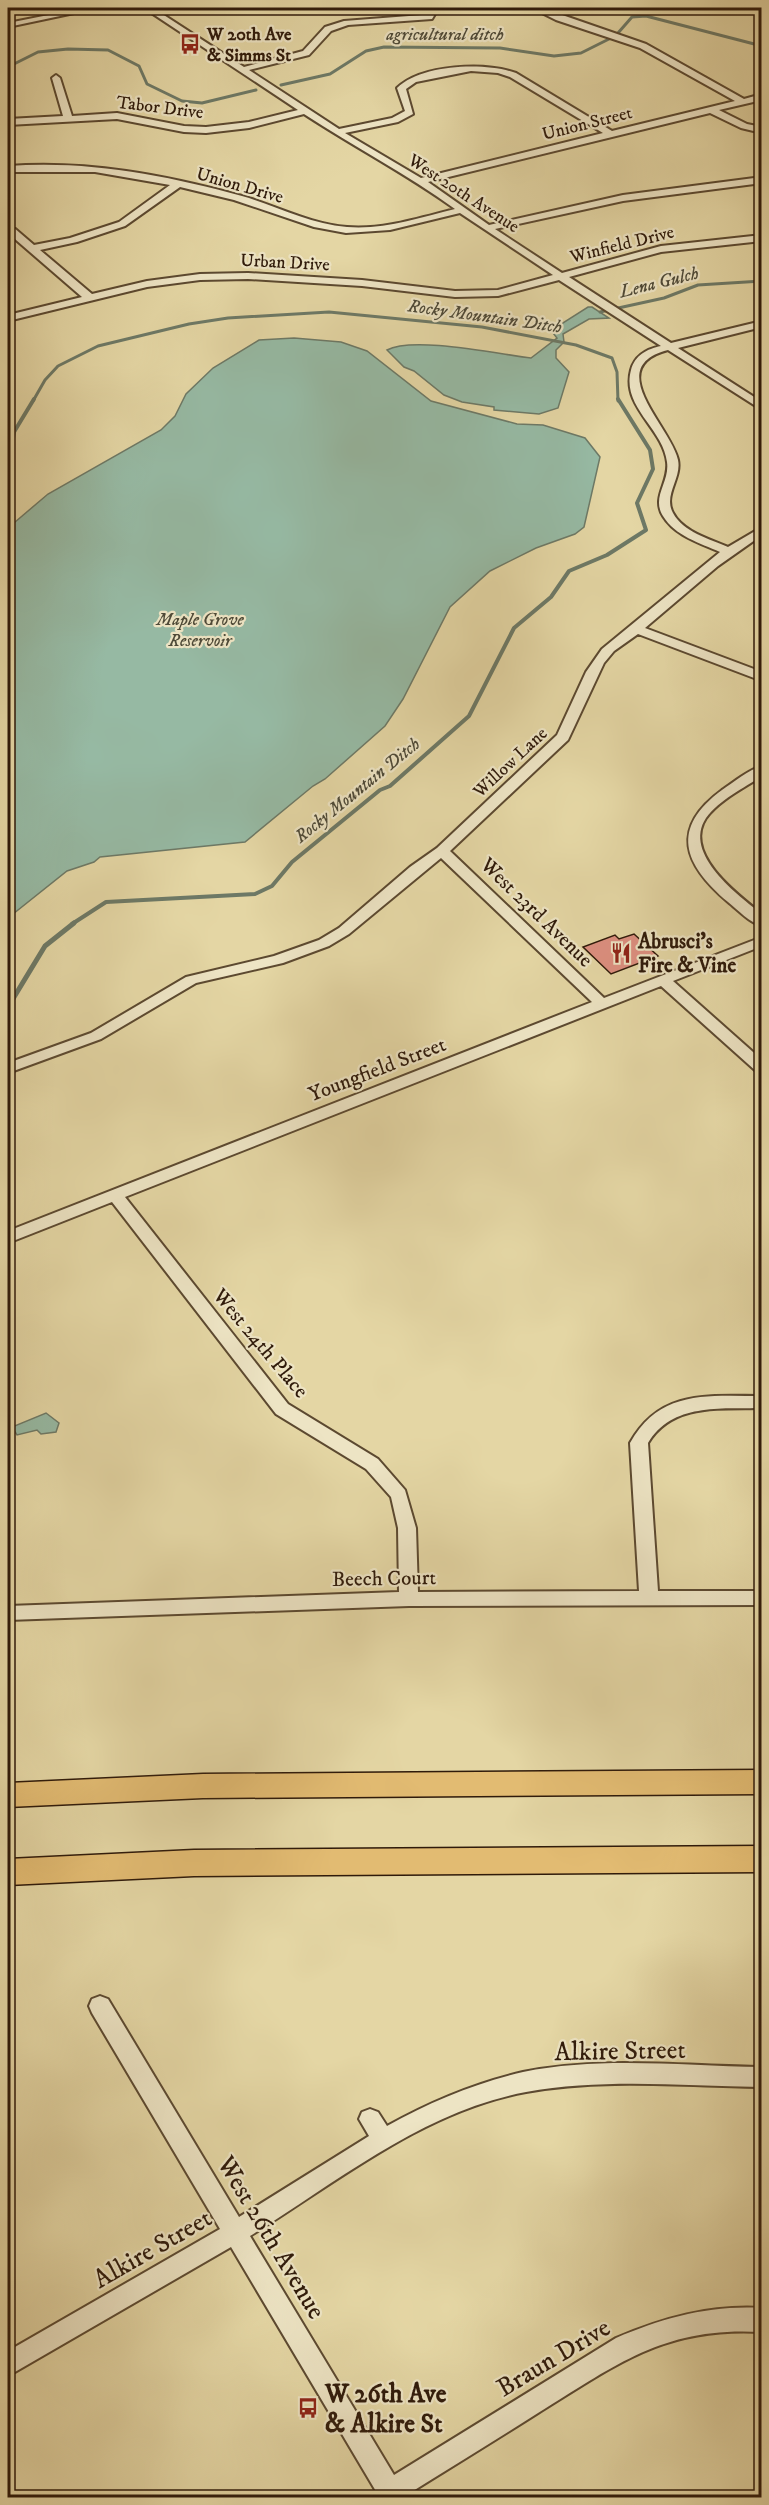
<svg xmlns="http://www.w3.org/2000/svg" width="769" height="2505" viewBox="0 0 769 2505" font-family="'IM FELL DW Pica',serif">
  <rect width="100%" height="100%" fill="#e4d6a4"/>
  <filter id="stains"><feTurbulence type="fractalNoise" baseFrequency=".00333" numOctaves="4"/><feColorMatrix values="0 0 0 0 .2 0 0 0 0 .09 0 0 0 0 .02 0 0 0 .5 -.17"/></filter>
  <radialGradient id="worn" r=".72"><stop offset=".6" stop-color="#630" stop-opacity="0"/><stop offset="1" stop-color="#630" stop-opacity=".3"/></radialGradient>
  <g fill="#96b9a3" stroke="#6d7966" stroke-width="1.5">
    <path d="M588,307H592L609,318L589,319L563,334L564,342L556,350V358L569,372L558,408L539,414L494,410V407L462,402L444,395L414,371L404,367L387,350C413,336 498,354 531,358L557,338L553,333L558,326Z"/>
    <polygon points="294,338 341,342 367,351 431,401 517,424 543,425 585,438 600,457 584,527 575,534 536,548 490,571 450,607 403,699 385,726 325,779 313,786 245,842 100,857 94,862 67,871 8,918 8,528 48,494 161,430 175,416 186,394 213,368 259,340"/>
    <polygon points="46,1413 59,1423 56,1432 41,1434 37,1430 17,1435 12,1427"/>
  </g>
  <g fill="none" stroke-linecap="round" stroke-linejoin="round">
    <g stroke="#6d7966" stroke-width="3">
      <polyline points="618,33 632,17 646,16 762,46"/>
      <polyline points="8,67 38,52 68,49 108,50 139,66 147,84 182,101 202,103 256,90"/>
      <polyline points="281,85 330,74 366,51 384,47 500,48 554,56 581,53 613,37"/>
      <polyline points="600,312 664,298 698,285 762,281"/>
      <polyline points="33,401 45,380 58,366 98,346 189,324 228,318 329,312 482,327 576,345 612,358 617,372 618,401"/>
    </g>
    <g stroke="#6d7966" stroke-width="4">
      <polyline points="8,470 14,432 34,399"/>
      <polyline points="72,924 106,902 255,894 272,886 292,862 380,790 390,786 469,716 514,628 551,597 569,571 607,555 646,530 637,503 653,469 650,450 618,399"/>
    </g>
    <polyline stroke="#6d7966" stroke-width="5" points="8,1007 45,946 74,923"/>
  </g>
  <polygon fill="#dd8f80" stroke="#2f1a0a" stroke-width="1.5" points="634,934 658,956 611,974 583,947 615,935 619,939"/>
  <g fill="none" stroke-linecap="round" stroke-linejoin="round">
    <g stroke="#5c4930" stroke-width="4">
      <g id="minor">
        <polygon points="84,8 98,8 8,27 8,23"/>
        <path d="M144,8H153L244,67L303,51L325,27L344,21L435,14L432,19L348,25L331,31L309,55L249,70L339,129L392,118L405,111L397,88C422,64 485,62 516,73L612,131L735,101L640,48L556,20L532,8H542L646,44L744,99L762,94V100L719,110L747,124L762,127V133L741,128L710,113L428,182L489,225L623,195L762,177V183L623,201L495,229L562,273L661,246L762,235V241L661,252L569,277L671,343L762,321V327L678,348L762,402V410L668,350C601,367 671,427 678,460C682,478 663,495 673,513C683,532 710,539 728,547L762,527V535L718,566L645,628L762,672V681L638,634L614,651L604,663L568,740L450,851L604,998L762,937V946L673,981L762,1060V1074L757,1072L661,986L125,1197L288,1404L378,1459L405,1490L416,1528L418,1592L639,1591L630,1443C660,1389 708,1396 762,1396V1408C720,1409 672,1403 648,1443L658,1591H762V1605L409,1606L8,1620V1606L399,1592L398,1528L391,1497L366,1469L276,1414L112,1202L8,1243V1231L592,1002L441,858L349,934L329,946L283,963L196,983L101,1039L8,1073V1063L91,1033L186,977L274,956L319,940L339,928L410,867L437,848L557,735L586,672L602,649L720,552C700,543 675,536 663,516C651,497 670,482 667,462C663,428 621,407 631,370C635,355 647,349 661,346L559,280L498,296L455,297L362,286L248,279L200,280L147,287L8,321V315L82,297L8,233V189L13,192V227L34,245L70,238L119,222L170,185L95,172H8V166C87,160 166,175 242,196C277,206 310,224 347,227C383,230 419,218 455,209C407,174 354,147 304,114L249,128L206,133L184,132L117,119L8,125V119L63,116L52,78L56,75L60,78L72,116L117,113L184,126L206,127L249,122L298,110ZM471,71L498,73L510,77L603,133L421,178L345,133L398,122L413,114L406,89L416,82ZM180,187L234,200L314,227L346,233L390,230L460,213L553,275L498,290L455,291L362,280L248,273L200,274L147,281L92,294L40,250L77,242L125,226Z"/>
        <polygon points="753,8 762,8 762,12"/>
        <path d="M762,766V776C744,788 719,800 706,818C682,854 739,896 762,914V926C750,923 738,910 728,902C683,864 670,828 722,790C734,782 748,770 762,766Z"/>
        <path d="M100,1996L108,1999L239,2217L369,2136L359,2119L362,2112L370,2109L378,2112L387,2126C430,2102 475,2083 523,2072C600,2056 684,2066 762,2067V2087C684,2086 603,2078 526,2092C423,2111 337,2182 250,2236L394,2475L616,2338C663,2318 709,2305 762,2308V2332C664,2326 616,2365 538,2413C494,2441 450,2468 405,2496L406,2498H380L231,2247L8,2376V2351L220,2229L92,2013L89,2006L92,1999Z"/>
      </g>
    </g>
    <g stroke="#2f1a0a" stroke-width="3">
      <g id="highway">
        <polygon points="762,1770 762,1794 203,1798 8,1807 8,1783 203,1774"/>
        <polygon points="762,1846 762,1872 194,1876 8,1885 8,1859 194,1850"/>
      </g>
    </g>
    <use href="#minor" fill="#ede4c4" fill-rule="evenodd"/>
    <use href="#highway" fill="#e2bb72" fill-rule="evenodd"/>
  </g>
  <defs>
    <g id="bus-bare" transform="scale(1.62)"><path d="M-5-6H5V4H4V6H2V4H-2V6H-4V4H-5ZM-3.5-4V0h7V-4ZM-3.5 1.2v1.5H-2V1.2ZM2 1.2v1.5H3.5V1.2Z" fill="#8f2418" stroke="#ede4c4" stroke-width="2.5" paint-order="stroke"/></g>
    <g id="restaurant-bare" transform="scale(1.62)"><path d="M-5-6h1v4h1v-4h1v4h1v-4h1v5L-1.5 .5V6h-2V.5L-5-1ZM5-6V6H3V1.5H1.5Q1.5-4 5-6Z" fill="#8f2418" stroke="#ede4c4" stroke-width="2.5" paint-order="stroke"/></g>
  </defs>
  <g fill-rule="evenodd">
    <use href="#bus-bare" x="190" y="44"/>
    <use href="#restaurant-bare" x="621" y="953"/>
    <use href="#bus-bare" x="308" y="2408"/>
  </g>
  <g text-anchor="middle" stroke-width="4.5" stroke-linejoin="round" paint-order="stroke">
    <g font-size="18" font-weight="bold" fill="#2f1a0a" stroke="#ede4c4" text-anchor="start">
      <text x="207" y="40">W 20th Ave<tspan x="207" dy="21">&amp; Simms St</tspan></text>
    </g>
    <g font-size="18" font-style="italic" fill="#4e4a38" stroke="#ede4c4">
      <text x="445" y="40">agricultural ditch</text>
      <text transform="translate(659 282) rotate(-14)" y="6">Lena Gulch</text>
      <text transform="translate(485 316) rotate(8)" y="6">Rocky Mountain Ditch</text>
      <text x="200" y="625">Maple Grove<tspan x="200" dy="21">Reservoir</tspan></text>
      <text transform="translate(357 790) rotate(-39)" y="6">Rocky Mountain Ditch</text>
    </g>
    <g font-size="18" fill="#2f1a0a" stroke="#ede4c4">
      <text transform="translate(160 107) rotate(7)" y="6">Tabor Drive</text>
      <text transform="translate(587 123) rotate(-14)" y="6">Union Street</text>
      <text transform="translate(240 185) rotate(16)" y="6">Union Drive</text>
      <text transform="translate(464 193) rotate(33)" y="6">West 20th Avenue</text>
      <text transform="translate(622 244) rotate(-14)" y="6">Winfield Drive</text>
      <text transform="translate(285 262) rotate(3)" y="6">Urban Drive</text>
      <text transform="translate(510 762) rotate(-43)" y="6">Willow Lane</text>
    </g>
    <g font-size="21" fill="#2f1a0a" stroke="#ede4c4">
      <text transform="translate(537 912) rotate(44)" y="7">West 23rd Avenue</text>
      <text transform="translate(377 1069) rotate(-21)" y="7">Youngfield Street</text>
      <text transform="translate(261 1343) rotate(50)" y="7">West 24th Place</text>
      <text transform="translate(384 1578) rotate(-1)" y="7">Beech Court</text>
    </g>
    <g font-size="21" font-weight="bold" fill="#2f1a0a" stroke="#ede4c4" text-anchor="start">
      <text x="638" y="948">Abrusci's<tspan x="638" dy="24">Fire &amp; Vine</tspan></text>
    </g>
    <g font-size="26" fill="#2f1a0a" stroke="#ede4c4">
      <text transform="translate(620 2050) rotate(-1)" y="9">Alkire Street</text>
      <text transform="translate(272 2237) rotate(59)" y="9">West 26th Avenue</text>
      <text transform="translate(152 2248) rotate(-30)" y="9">Alkire Street</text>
      <text transform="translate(553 2357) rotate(-31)" y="9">Braun Drive</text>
    </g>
    <g font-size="26" font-weight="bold" fill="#2f1a0a" stroke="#ede4c4" text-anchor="start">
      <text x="325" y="2402">W 26th Ave<tspan x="325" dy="30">&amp; Alkire St</tspan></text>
    </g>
  </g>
  <rect width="769" height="2505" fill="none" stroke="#e4d6a4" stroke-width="30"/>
  <rect x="9" y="9" width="751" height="2487" fill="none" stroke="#2f1a0a" stroke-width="3"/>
  <rect x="15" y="15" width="739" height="2475" fill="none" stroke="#2f1a0a" stroke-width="1.5"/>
  <rect width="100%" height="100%" filter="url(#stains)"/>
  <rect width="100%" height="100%" fill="url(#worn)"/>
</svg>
